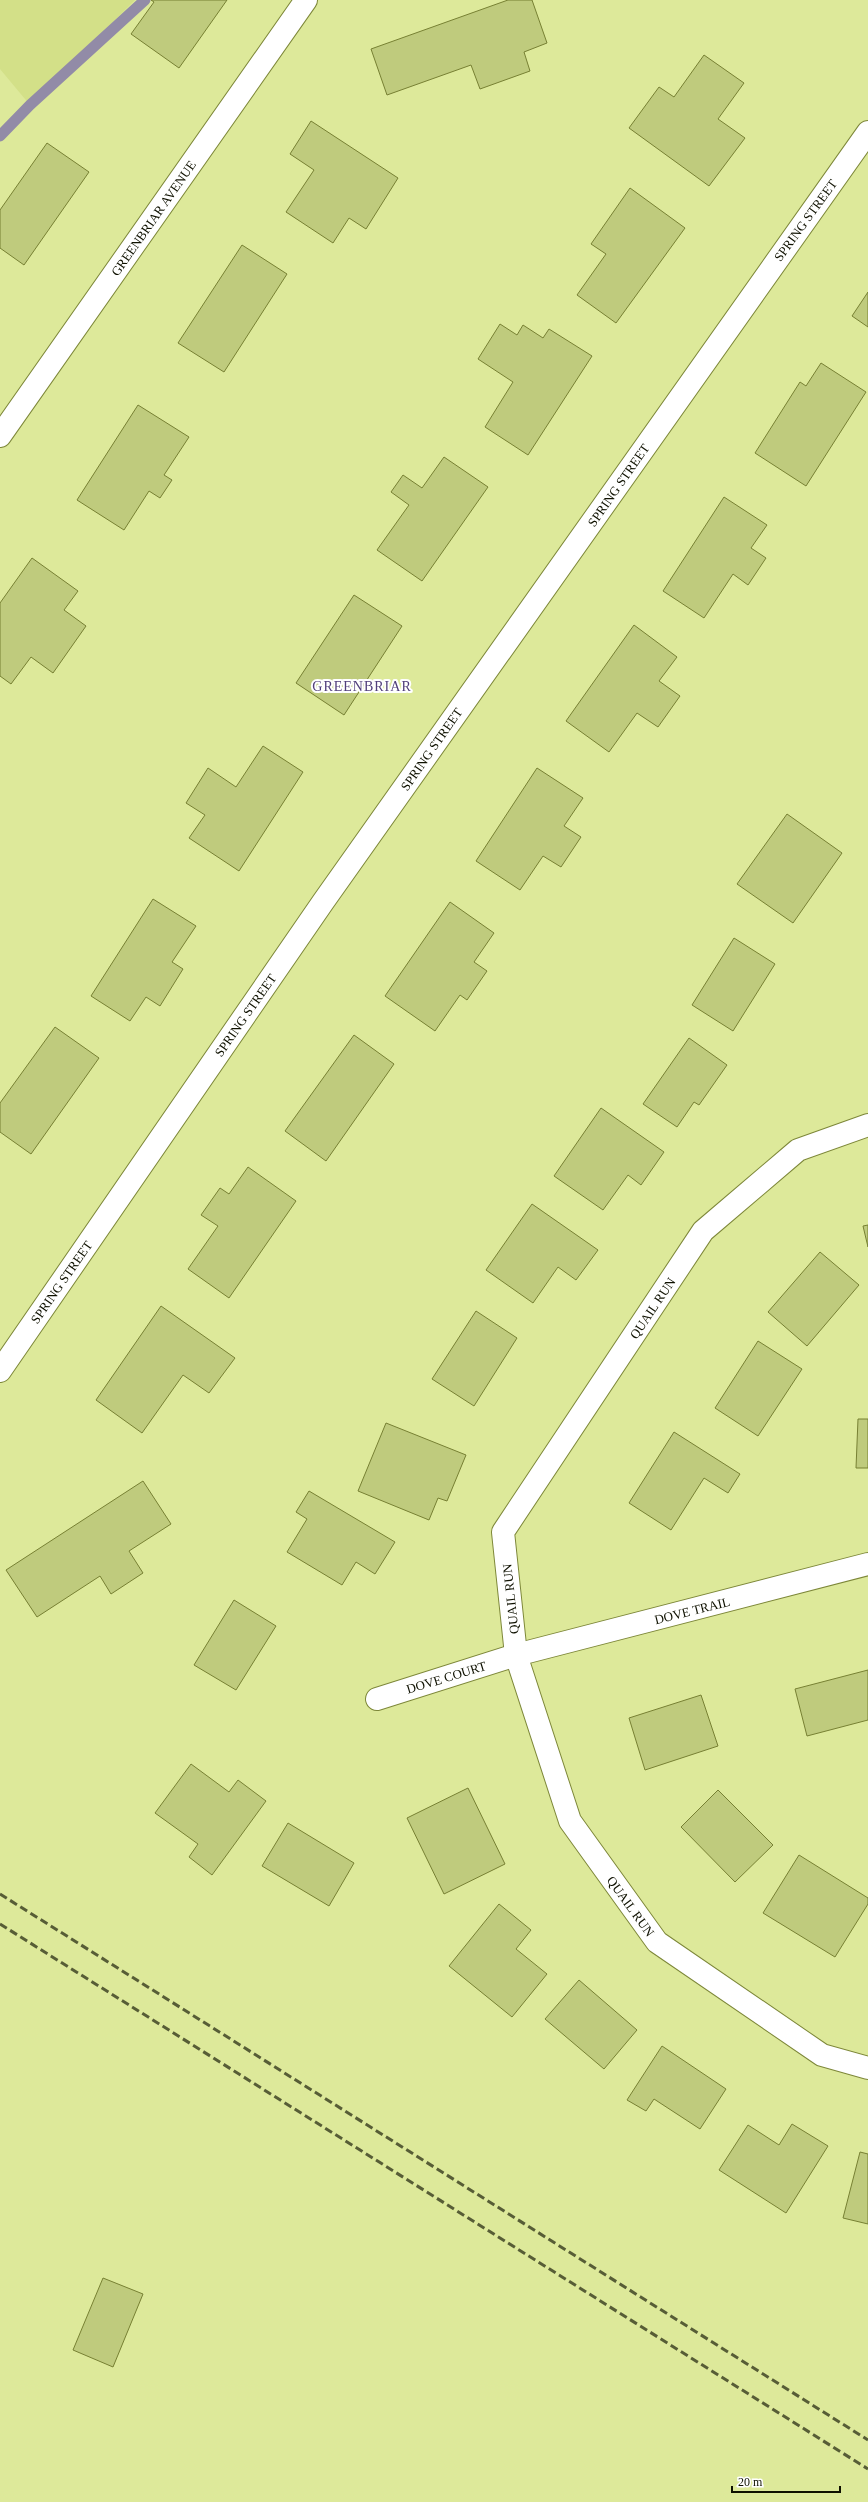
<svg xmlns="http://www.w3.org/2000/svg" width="868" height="2502" viewBox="0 0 868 2502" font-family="Georgia,serif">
  <rect width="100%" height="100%" fill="#dde99a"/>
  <polygon fill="#d3e088" points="0,0 135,0 30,105 0,69"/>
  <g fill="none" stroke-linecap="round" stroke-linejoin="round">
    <polyline stroke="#928ba7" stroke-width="11" points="0,136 30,105 145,0"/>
  </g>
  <g fill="#bfcb7d" stroke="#778033">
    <polygon points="151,0 227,0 179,68 131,34 154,2"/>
    <polygon points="508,0 532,0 547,43 524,52 530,71 480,89 471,65 387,95 371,49"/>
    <polygon points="704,55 744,83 718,119 745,138 709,186 629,128 659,87 674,97"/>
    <polygon points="311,121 398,178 366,229 349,218 333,243 286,212 314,170 290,154"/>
    <polygon points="47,143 89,172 24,265 0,248 0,210"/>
    <polygon points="630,188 685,228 616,323 577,295 606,254 591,244"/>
    <polygon points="242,245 287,274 224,372 178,343"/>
    <polygon points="868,292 868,327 852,316"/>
    <polygon points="500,324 517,335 523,325 543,338 549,329 592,356 528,455 485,427 513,382 478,359"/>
    <polygon points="821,363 866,392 806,486 755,453 800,382 806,386"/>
    <polygon points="138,405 189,437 164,475 172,480 160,498 149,491 124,530 77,500"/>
    <polygon points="444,457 488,487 422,581 377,550 409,505 391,492 403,475 422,488"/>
    <polygon points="724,497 767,525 751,548 766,558 748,585 733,574 704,618 663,591"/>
    <polygon points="32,558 78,591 64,610 86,626 53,673 31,657 11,684 0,676 0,603"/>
    <polygon points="354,595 402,626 344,715 296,683"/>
    <polygon points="634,625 677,657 659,681 680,696 658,727 637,713 609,752 566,721"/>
    <polygon points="263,746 303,772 239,871 189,838 205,815 186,803 208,768 236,787"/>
    <polygon points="537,768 583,798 564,826 581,837 561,867 543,856 520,890 476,861"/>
    <polygon points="787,814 842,853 793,923 737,884"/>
    <polygon points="153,899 196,926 172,962 183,969 160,1006 146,997 130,1021 91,996"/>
    <polygon points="450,902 494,933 474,962 487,971 467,1000 460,995 435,1031 385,996"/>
    <polygon points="734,938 775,964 733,1031 692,1005"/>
    <polygon points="55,1027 99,1058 31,1154 0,1132 0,1103"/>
    <polygon points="354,1035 394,1064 326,1161 285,1131"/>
    <polygon points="689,1038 727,1065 699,1105 694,1102 677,1127 643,1104"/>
    <polygon points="601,1108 664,1152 641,1185 628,1175 603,1210 554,1176"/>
    <polygon points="248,1167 296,1201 229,1298 188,1269 218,1226 201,1215 220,1188 229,1194"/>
    <polygon points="532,1204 598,1250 576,1280 558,1267 533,1303 486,1270"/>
    <polygon points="868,1225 868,1247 863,1226"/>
    <polygon points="820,1252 859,1285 807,1346 768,1312"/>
    <polygon points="161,1306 235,1358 209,1393 183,1375 142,1433 96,1400"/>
    <polygon points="476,1311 517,1338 474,1406 432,1379"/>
    <polygon points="758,1341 802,1369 758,1436 715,1408"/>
    <polygon points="858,1419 868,1419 868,1468 856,1468"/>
    <polygon points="386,1423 466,1455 447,1501 438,1498 429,1520 358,1491"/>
    <polygon points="674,1432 740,1474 728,1493 704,1478 671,1530 629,1503"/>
    <polygon points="143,1481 171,1524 129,1551 143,1573 111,1594 100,1576 37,1617 6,1570"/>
    <polygon points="309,1491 395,1542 375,1574 356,1562 342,1585 287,1552 307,1519 296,1512"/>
    <polygon points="234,1600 276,1626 236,1690 194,1665"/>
    <polygon points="868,1670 868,1720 807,1736 795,1689"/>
    <polygon points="701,1695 718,1746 645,1770 629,1718"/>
    <polygon points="191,1764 229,1792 238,1780 266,1801 212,1875 189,1857 198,1844 155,1813"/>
    <polygon points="468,1788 505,1864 444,1894 407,1818"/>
    <polygon points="718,1790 773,1845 735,1882 681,1827"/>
    <polygon points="288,1823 354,1863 329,1906 262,1866"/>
    <polygon points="799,1855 868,1898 868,1904 835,1957 763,1913"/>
    <polygon points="499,1904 531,1930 516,1949 547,1974 512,2017 449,1966"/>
    <polygon points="579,1980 637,2030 604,2069 545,2019"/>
    <polygon points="662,2046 726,2089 700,2129 654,2099 646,2111 627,2100"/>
    <polygon points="792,2124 828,2146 786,2213 719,2170 748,2125 779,2145"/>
    <polygon points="860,2152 868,2154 868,2224 843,2218"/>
    <polygon points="103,2278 143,2294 113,2367 73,2350"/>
  </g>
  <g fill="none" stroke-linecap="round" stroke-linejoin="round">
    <g stroke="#7d8739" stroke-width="24">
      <g id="street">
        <polyline points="0,436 306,0"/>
        <polyline points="868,1125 798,1150 703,1231 503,1532 516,1655 570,1821 657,1942 822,2055 868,2068"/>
        <polyline points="0,1371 323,902 868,132"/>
        <polyline points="377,1699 516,1655 868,1564"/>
      </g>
    </g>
    <use href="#street" stroke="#fff" stroke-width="22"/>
    <g stroke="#575d36" stroke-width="3" stroke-dasharray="8 4" stroke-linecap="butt">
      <polyline points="0,1894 868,2440"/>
      <polyline points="0,1924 868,2469"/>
    </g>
  </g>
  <g text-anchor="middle" stroke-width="4" stroke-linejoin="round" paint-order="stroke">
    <g font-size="13" fill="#0f1100" stroke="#fff">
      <text transform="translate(153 218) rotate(-55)" y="5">GREENBRIAR AVENUE</text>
      <text transform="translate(805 220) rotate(-54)" y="5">SPRING STREET</text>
      <text transform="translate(618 485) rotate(-55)" y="5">SPRING STREET</text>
      <text transform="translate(431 749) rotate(-55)" y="5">SPRING STREET</text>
      <text transform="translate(245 1015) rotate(-55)" y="5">SPRING STREET</text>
      <text transform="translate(61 1282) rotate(-55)" y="5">SPRING STREET</text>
      <text transform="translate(652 1308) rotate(-56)" y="5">QUAIL RUN</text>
      <text transform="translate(510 1599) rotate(-96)" y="5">QUAIL RUN</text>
      <text transform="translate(692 1610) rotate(-14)" y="5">DOVE TRAIL</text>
      <text transform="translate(446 1677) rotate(-17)" y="5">DOVE COURT</text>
      <text transform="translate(631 1906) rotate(54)" y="5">QUAIL RUN</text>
    </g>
    <g font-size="14" letter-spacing="1" fill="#503e7b" stroke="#fff">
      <text x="362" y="691">GREENBRIAR</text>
    </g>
  </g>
  <path d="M732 2486v6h108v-6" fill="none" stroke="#0f1100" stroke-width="2"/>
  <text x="738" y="2486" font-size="12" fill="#0f1100" stroke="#ffffff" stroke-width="3" paint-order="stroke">20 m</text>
</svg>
